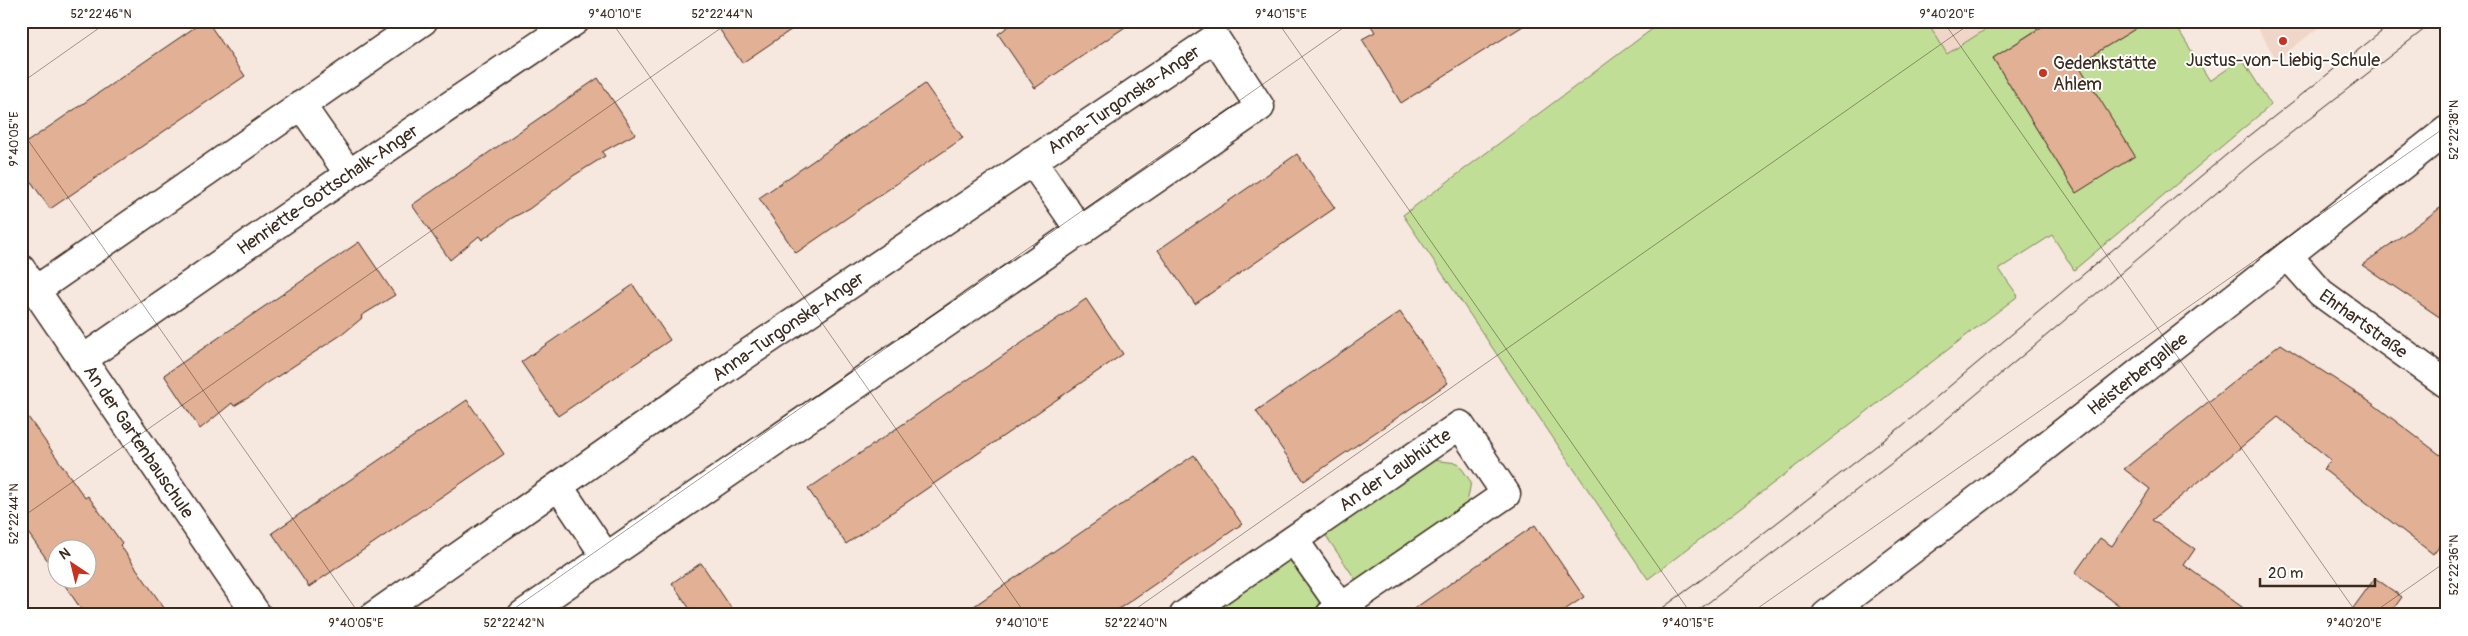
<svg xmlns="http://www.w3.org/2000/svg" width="2468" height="636" viewBox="0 0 2468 636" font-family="Pangolin,sans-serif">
  <rect width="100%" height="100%" fill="#f6e7df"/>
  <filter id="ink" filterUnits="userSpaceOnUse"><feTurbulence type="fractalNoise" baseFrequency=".02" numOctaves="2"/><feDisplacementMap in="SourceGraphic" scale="10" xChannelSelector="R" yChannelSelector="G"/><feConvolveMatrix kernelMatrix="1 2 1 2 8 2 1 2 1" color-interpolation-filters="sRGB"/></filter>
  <g filter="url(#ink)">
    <g fill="#f0d6c9">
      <polygon points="1927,21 1999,21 1947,55"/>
      <polygon points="2253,21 2327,21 2277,60"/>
    </g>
    <g fill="#c1de96" stroke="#7e845a">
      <polygon points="1663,21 1927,21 1947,54 1999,21 2050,21 1993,58 2076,193 2078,64 2148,21 2173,21 2210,81 2242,59 2271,105 2074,270 2052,235 1999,269 2018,296 1648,579 1403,215"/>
      <polygon points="1431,460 1458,463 1471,482 1466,508 1358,583 1324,533"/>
      <polygon points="1287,561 1296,562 1321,602 1318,610 1311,615 1204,615"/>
    </g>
    <g fill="#e2b095" stroke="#3b2a1e">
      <polygon points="204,21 207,21 245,76 50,209 21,167 21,146"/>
      <polygon points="714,21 804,21 742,63"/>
      <polygon points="1016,21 1134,21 1035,88 998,34"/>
      <polygon points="1368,21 1531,21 1401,103 1362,39 1375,32"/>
      <polygon points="2051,21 2148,21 2078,64 2135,156 2076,193 1993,58"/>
      <polygon points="598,78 635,134 602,152 605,156 573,176 529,209 512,218 482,240 479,236 450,260 412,205"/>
      <polygon points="925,84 963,138 796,253 759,198"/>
      <polygon points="1297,154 1335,208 1195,304 1158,250"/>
      <polygon points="2447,203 2447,322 2362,265"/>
      <polygon points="359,242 395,295 361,316 362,318 344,333 266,384 251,396 234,406 232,403 200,429 164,375"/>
      <polygon points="633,285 670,340 558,416 521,362"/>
      <polygon points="1086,299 1123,354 846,544 808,489"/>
      <polygon points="1400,312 1448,383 1304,481 1256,411"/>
      <polygon points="2281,344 2373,404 2447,460 2447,535 2433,554 2323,469 2331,460 2278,417 2152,520 2195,549 2184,565 2253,615 2132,615 2075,573 2100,538 2112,546 2150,489 2124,469"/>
      <polygon points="467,400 504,454 309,587 272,533"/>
      <polygon points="21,407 85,498 88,496 122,543 120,545 169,615 85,615 60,578 88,578 88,548 58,548 58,575 21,523"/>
      <polygon points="1194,455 1242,524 1110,615 961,615"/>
      <polygon points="1535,525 1584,597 1557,615 1405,615"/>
      <polygon points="701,563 736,615 694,615 672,583"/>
      <polygon points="2375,578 2402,597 2389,615 2348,615"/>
    </g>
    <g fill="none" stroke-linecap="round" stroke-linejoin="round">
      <g stroke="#3b2a1e" stroke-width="31">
        <g id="minor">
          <polyline points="301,105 349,174"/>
          <polyline points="1032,161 1081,232"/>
          <path id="s1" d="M2288,256L2321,293L2447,384"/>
          <path id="s2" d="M21,269L257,615"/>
          <polyline points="36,290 423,21"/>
          <path id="s3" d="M82,360L349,174L575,21"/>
          <polyline points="559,487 606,557"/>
          <polyline points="1294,540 1341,607"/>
          <path id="s4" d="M375,615L735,362L1215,38L1260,107L522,615"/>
          <path id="s5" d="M1184,615L1460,425L1506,494L1330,615"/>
        </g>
      </g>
      <g stroke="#3b2a1e" stroke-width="31">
        <g id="secondary">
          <path id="s6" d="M1826,615L1994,487L2447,130"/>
        </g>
      </g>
      <use href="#minor" stroke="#fff" stroke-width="28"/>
      <use href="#secondary" stroke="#fff" stroke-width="28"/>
      <g stroke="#3b2a1e" stroke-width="1">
        <polyline points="1653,615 1743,549 1902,426 2238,145 2395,21"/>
        <polyline points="1692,615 1917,444 2251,164 2435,21"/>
      </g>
    </g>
  </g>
  <path fill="none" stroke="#3b2a1e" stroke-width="1" stroke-opacity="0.45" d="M611,21L1026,615M1277,21L1692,615M1943,21L2358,615M21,83L109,21M21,130L360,615M21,518L731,21M505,615L1353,21M1127,615L1974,21M1748,615L2447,126M2370,615L2447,561"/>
  <g fill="#c8321e" stroke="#fff" stroke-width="2">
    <circle cx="2283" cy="41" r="5"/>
    <circle cx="2043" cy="73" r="5"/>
  </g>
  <g text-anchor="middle" stroke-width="4" stroke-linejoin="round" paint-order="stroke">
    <g font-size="18" fill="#3b2a1e" stroke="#fff">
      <text x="2283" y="66">Justus-von-Liebig-Schule</text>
      <text x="2053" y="69" text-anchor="start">Gedenkstätte<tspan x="2053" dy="21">Ahlem</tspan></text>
    </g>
    <g font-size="18" fill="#3b2a1e" stroke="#fff">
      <text dy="6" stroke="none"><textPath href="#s4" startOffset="909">Anna-Turgonska-Anger</textPath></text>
      <text dy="6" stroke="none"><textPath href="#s3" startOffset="299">Henriette-Gottschalk-Anger</textPath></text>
      <text dy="6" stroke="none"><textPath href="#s1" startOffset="102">Ehrhartstraße</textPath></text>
      <text dy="6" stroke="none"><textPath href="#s4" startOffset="504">Anna-Turgonska-Anger</textPath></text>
      <text dy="6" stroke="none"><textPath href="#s6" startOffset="394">Heisterbergallee</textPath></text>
      <text dy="6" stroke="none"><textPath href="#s2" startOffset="209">An der Gartenbauschule</textPath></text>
      <text dy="6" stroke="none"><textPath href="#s5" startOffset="256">An der Laubhütte</textPath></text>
    </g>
  </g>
  <rect width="2468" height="636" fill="none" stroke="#fff" stroke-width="55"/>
  <g transform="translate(72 564) rotate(325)"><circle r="24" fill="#ffffff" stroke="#b1aaa5"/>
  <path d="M0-4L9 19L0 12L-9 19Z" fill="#c8321e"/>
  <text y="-8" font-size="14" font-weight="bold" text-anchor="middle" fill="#3b2a1e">N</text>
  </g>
  <path d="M2260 578v8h115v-8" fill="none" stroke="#3b2a1e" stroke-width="2.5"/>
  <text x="2268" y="578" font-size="15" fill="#3b2a1e" stroke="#ffffff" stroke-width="4" paint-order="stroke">20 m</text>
  <rect x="28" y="28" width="2412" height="580" fill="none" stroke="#3b2a1e" stroke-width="2"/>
  <g font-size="12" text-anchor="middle" fill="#3b2a1e">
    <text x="101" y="18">52°22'46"N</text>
    <text x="615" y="18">9°40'10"E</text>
    <text x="722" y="18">52°22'44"N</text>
    <text x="1281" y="18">9°40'15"E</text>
    <text x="1947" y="18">9°40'20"E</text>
    <text transform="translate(2454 130) rotate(-90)" y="4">52°22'38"N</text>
    <text transform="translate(14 139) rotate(-90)" y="4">9°40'05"E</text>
    <text transform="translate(14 514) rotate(-90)" y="4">52°22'44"N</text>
    <text transform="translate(2454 565) rotate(-90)" y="4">52°22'36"N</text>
    <text x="356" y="627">9°40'05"E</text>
    <text x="514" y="627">52°22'42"N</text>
    <text x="1022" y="627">9°40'10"E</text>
    <text x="1136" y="627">52°22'40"N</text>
    <text x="1688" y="627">9°40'15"E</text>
    <text x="2354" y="627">9°40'20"E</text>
  </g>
</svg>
